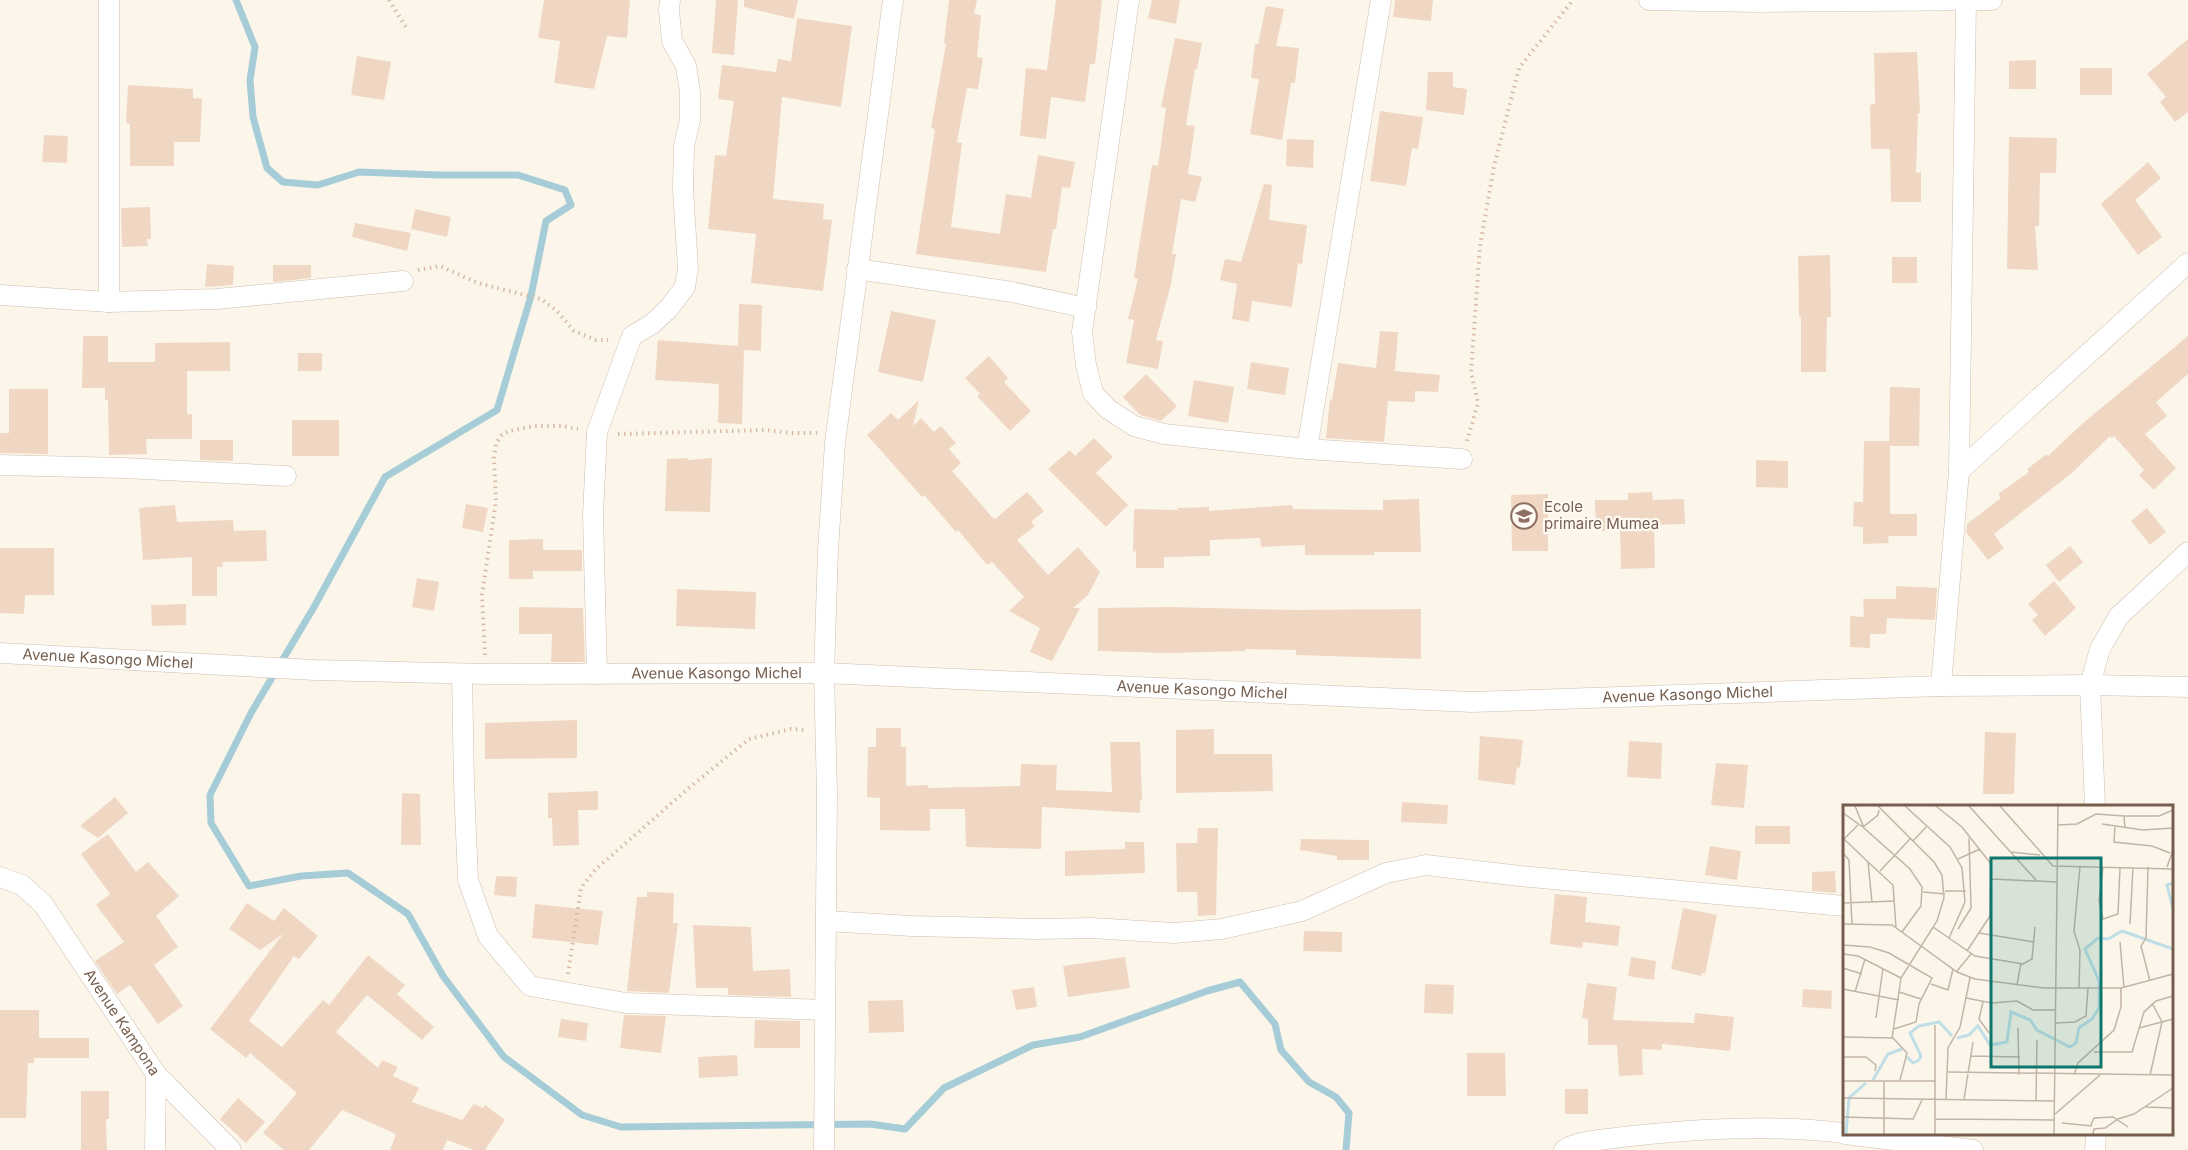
<svg xmlns="http://www.w3.org/2000/svg" width="2188" height="1150" viewBox="0 0 2188 1150" font-family="Inter,sans-serif">
  <rect width="100%" height="100%" fill="#fcf6ea"/>
  <g fill="none" stroke-linecap="round" stroke-linejoin="round">
    <polyline stroke="#a6cdd7" stroke-width="7" points="236,0 255,47 250,80 253,117 267,168 283,182 318,185 359,172 439,175 518,175 565,190 571,205 546,221 531,296 497,410 385,477 314,607 251,713 210,795 211,823 249,886 301,876 348,873 408,914 443,976 504,1057 582,1115 621,1127 870,1124 905,1129 944,1088 1033,1045 1080,1037 1207,991 1240,982 1275,1024 1281,1050 1309,1082 1336,1097 1349,1113 1346,1150"/>
  </g>
  <g fill="#f0d7c3">
    <polygon points="544,0 630,0 627,38 607,36 594,89 554,83 560,41 538,38"/>
    <polygon points="716,0 738,0 734,55 712,53"/>
    <polygon points="744,0 798,0 794,19 744,7"/>
    <polygon points="949,0 977,0 974,14 981,15 977,57 983,58 978,89 967,88 957,142 962,143 951,227 1000,234 1006,194 1031,198 1038,155 1075,162 1070,188 1062,187 1056,229 1053,229 1046,272 916,254 935,129 931,128 946,44 944,43"/>
    <polygon points="1056,0 1102,0 1095,64 1090,64 1085,102 1051,97 1046,139 1020,136 1026,68 1047,70"/>
    <polygon points="1152,0 1180,0 1176,24 1148,18"/>
    <polygon points="1395,0 1433,0 1431,21 1393,17"/>
    <polygon points="1266,6 1284,9 1276,46 1299,48 1295,83 1291,83 1282,140 1250,134 1259,79 1251,78 1255,44 1258,44"/>
    <polygon points="797,18 852,26 841,107 782,97 773,199 824,204 823,219 832,220 823,291 751,283 756,234 708,229 715,155 726,156 734,101 718,99 722,65 776,72 778,59 791,61"/>
    <polygon points="1175,38 1202,43 1197,69 1195,69 1186,125 1195,126 1188,174 1202,177 1195,202 1181,199 1172,254 1176,254 1171,284 1156,340 1163,341 1158,369 1126,363 1134,320 1128,319 1138,279 1134,278 1152,165 1158,166 1166,108 1161,107"/>
    <polygon points="2188,39 2188,112 2175,122 2160,102 2166,97 2147,74"/>
    <polygon points="1917,52 1920,113 1918,113 1916,173 1921,172 1921,202 1891,202 1890,149 1871,149 1870,105 1875,104 1874,53"/>
    <polygon points="357,56 391,62 384,100 351,95"/>
    <polygon points="2036,60 2036,89 2009,89 2009,61"/>
    <rect x="2080" y="68" width="32" height="27"/>
    <polygon points="1428,72 1453,72 1453,87 1467,89 1464,115 1426,110"/>
    <polygon points="128,85 193,89 193,98 202,99 200,142 174,142 174,166 130,166 130,124 126,123"/>
    <polygon points="1380,111 1423,117 1418,149 1412,148 1406,186 1370,181"/>
    <polygon points="44,135 68,136 67,163 42,162"/>
    <polygon points="2009,137 2057,138 2056,173 2040,173 2039,226 2035,226 2038,270 2007,269"/>
    <polygon points="1287,139 1314,140 1313,168 1286,166"/>
    <polygon points="2148,162 2161,178 2135,200 2162,237 2138,255 2101,204"/>
    <polygon points="1264,184 1272,185 1269,220 1307,225 1302,264 1298,263 1292,307 1252,301 1249,322 1232,319 1237,284 1220,280 1225,259 1241,262"/>
    <polygon points="150,207 151,239 147,239 148,246 122,247 121,208"/>
    <polygon points="415,209 451,217 447,237 411,229"/>
    <polygon points="355,223 411,233 407,251 352,237"/>
    <polygon points="1830,255 1831,317 1827,317 1826,372 1801,372 1801,317 1799,317 1798,256"/>
    <rect x="1892" y="257" width="25" height="26"/>
    <polygon points="207,264 234,266 233,285 205,287"/>
    <polygon points="273,265 311,265 311,278 273,282"/>
    <polygon points="739,304 762,305 761,351 744,350 742,424 718,423 719,384 655,380 658,340 738,346"/>
    <polygon points="891,311 936,320 923,382 878,372"/>
    <polygon points="1380,331 1398,332 1395,371 1440,375 1438,392 1415,391 1415,402 1388,401 1384,442 1326,438 1330,399 1332,400 1338,363 1376,368"/>
    <polygon points="83,336 108,336 108,362 155,362 155,343 230,342 230,371 187,371 187,414 192,414 192,439 146,439 147,454 109,455 108,400 105,400 105,388 82,388"/>
    <polygon points="2188,336 2188,374 2156,402 2167,416 2145,434 2176,468 2154,490 2139,475 2144,470 2114,436 2112,438 2110,436 2073,472 1994,534 2004,548 1988,560 1966,532 1967,524 2001,498 1998,494 2029,472 2027,469 2047,454 2048,456 2082,424"/>
    <rect x="298" y="353" width="24" height="18"/>
    <polygon points="989,356 1008,378 1004,382 1031,411 1010,431 977,396 980,394 965,378"/>
    <polygon points="1251,362 1289,368 1285,395 1247,389"/>
    <polygon points="1146,374 1177,406 1161,421 1140,415 1123,397"/>
    <polygon points="1194,380 1234,387 1228,423 1188,416"/>
    <polygon points="1890,387 1920,388 1919,446 1890,446 1890,514 1917,514 1917,536 1888,536 1889,543 1863,544 1863,527 1853,526 1854,502 1863,502 1864,441 1889,441"/>
    <polygon points="9,389 48,389 48,454 0,453 0,433 9,433"/>
    <polygon points="919,400 913,426 921,418 934,432 941,426 956,443 949,449 961,463 952,471 992,517 995,519 1027,492 1044,511 1031,522 1035,526 1017,540 1048,575 1078,547 1100,572 1088,595 1073,608 1080,608 1052,661 1030,652 1040,628 1009,611 1024,597 992,562 987,565 958,530 956,532 924,495 922,497 867,435 891,413 898,420"/>
    <rect x="292" y="420" width="47" height="36"/>
    <polygon points="1094,438 1113,457 1096,473 1128,505 1106,527 1048,469 1070,450 1075,456"/>
    <polygon points="200,440 233,440 233,461 200,460"/>
    <polygon points="688,458 688,460 712,458 710,512 665,511 667,459"/>
    <polygon points="1756,460 1788,461 1788,488 1756,487"/>
    <polygon points="1652,492 1653,500 1684,499 1685,524 1654,525 1655,568 1621,569 1620,530 1596,531 1595,500 1628,500 1628,493"/>
    <polygon points="1548,494 1548,551 1512,551 1511,495"/>
    <polygon points="1419,499 1421,552 1374,552 1374,555 1305,555 1305,545 1261,547 1260,538 1210,540 1210,556 1164,557 1164,568 1136,568 1136,550 1133,553 1134,509 1178,510 1177,508 1209,507 1209,511 1292,505 1293,509 1383,510 1383,500"/>
    <polygon points="466,504 488,508 483,532 462,528"/>
    <polygon points="175,505 177,522 233,520 234,531 266,530 267,561 222,562 223,567 217,567 217,596 192,596 192,557 143,560 139,508"/>
    <polygon points="2147,508 2166,532 2150,545 2131,521"/>
    <polygon points="543,539 543,550 582,550 582,571 533,571 533,579 509,579 509,540"/>
    <polygon points="2070,546 2083,562 2059,582 2046,565"/>
    <polygon points="0,548 54,548 54,595 25,595 24,614 0,613"/>
    <polygon points="417,578 439,582 434,611 412,607"/>
    <polygon points="2054,581 2076,608 2045,636 2032,620 2038,615 2028,604"/>
    <polygon points="1896,586 1937,588 1935,620 1887,618 1886,634 1870,634 1870,648 1850,647 1850,616 1864,617 1863,599 1896,599"/>
    <polygon points="677,589 756,592 755,629 676,626"/>
    <polygon points="186,604 186,625 152,626 151,605"/>
    <polygon points="519,607 583,608 585,662 551,662 552,634 519,634"/>
    <polygon points="1169,607 1296,610 1421,609 1421,659 1296,655 1296,650 1245,649 1245,651 1169,653 1098,651 1098,608"/>
    <polygon points="577,720 577,758 485,759 485,723"/>
    <polygon points="876,728 901,728 901,747 906,747 906,786 928,785 928,788 1020,786 1021,764 1057,765 1056,790 1112,792 1110,742 1140,742 1142,800 1140,801 1140,813 1042,807 1041,849 966,847 965,809 930,809 930,831 880,830 880,798 867,797 868,747 876,747"/>
    <polygon points="1214,729 1214,754 1272,754 1273,791 1176,793 1176,730"/>
    <polygon points="1985,732 2016,733 2014,794 1983,794"/>
    <polygon points="1480,736 1523,740 1520,768 1517,767 1515,785 1478,780"/>
    <polygon points="1629,741 1662,743 1661,779 1627,777"/>
    <polygon points="1716,763 1748,765 1744,808 1711,805"/>
    <polygon points="598,791 598,810 578,810 579,845 553,846 552,818 548,818 548,793"/>
    <polygon points="402,793 420,794 421,845 401,845"/>
    <polygon points="115,797 128,813 98,838 80,826"/>
    <polygon points="1402,802 1448,805 1447,824 1401,822"/>
    <rect x="1755" y="826" width="35" height="18"/>
    <polygon points="1198,828 1218,828 1216,915 1198,916 1197,892 1177,892 1176,843 1197,843"/>
    <polygon points="108,834 136,872 148,862 179,896 156,916 178,947 154,965 183,1006 158,1024 130,985 117,994 95,961 124,942 96,905 110,894 81,854"/>
    <polygon points="1301,839 1369,840 1369,860 1337,860 1337,856 1300,850"/>
    <polygon points="1125,842 1144,842 1145,873 1065,876 1065,851 1125,849"/>
    <polygon points="1710,846 1741,851 1737,880 1705,875"/>
    <polygon points="1835,871 1836,893 1812,891 1812,872"/>
    <polygon points="496,876 517,877 516,897 494,895"/>
    <polygon points="647,892 674,893 673,923 678,923 669,993 627,991 637,897 647,897"/>
    <polygon points="1555,894 1587,897 1585,922 1620,926 1618,946 1583,942 1582,948 1550,944"/>
    <polygon points="247,903 274,921 284,908 318,936 299,959 294,956 249,1021 282,1047 323,1000 329,1005 368,955 405,985 397,994 434,1027 422,1040 367,995 336,1032 378,1068 382,1060 398,1067 393,1076 419,1088 412,1102 462,1120 474,1104 483,1108 485,1105 505,1120 485,1150 474,1150 447,1140 443,1150 390,1150 396,1134 342,1110 309,1150 284,1150 263,1133 297,1093 250,1053 246,1058 210,1029 283,934 260,950 229,929"/>
    <polygon points="535,904 603,911 598,945 532,938"/>
    <polygon points="1683,908 1717,915 1705,974 1702,973 1701,976 1671,969"/>
    <polygon points="693,925 751,927 753,971 790,969 791,997 728,995 728,988 696,988"/>
    <polygon points="1304,931 1342,932 1342,952 1303,951"/>
    <polygon points="1125,957 1130,988 1068,997 1063,966"/>
    <polygon points="1631,957 1656,961 1654,980 1628,976"/>
    <polygon points="1587,983 1617,987 1613,1020 1694,1023 1695,1013 1734,1017 1730,1051 1662,1044 1662,1050 1642,1049 1643,1075 1619,1076 1617,1045 1588,1045 1588,1019 1582,1018"/>
    <polygon points="1425,984 1454,985 1453,1014 1424,1013"/>
    <polygon points="1034,987 1037,1007 1016,1010 1012,990"/>
    <polygon points="1803,989 1832,991 1831,1009 1802,1007"/>
    <polygon points="903,1000 904,1032 869,1033 868,1001"/>
    <polygon points="0,1010 39,1010 39,1038 89,1038 89,1058 34,1058 34,1063 28,1063 26,1118 0,1118"/>
    <polygon points="624,1015 666,1016 661,1053 620,1048"/>
    <polygon points="561,1019 588,1023 586,1041 558,1037"/>
    <polygon points="755,1020 800,1021 800,1048 754,1048"/>
    <polygon points="1467,1053 1505,1053 1506,1096 1467,1096"/>
    <polygon points="737,1055 738,1076 699,1078 698,1057"/>
    <rect x="1565" y="1089" width="23" height="25"/>
    <polygon points="81,1091 109,1091 109,1119 106,1119 107,1150 81,1150"/>
    <polygon points="238,1098 265,1122 246,1143 220,1119"/>
  </g>
  <g fill="none" stroke-linecap="round" stroke-linejoin="round">
    <g stroke="#cebeb0" stroke-width="21">
      <g id="minor">
        <polyline points="1129,0 1082,332 1086,365 1093,393 1108,409 1134,426 1164,434 1307,449 1462,459"/>
        <polyline points="1649,0 1756,2 1992,0"/>
        <polyline points="857,269 1012,292 1086,308"/>
        <polyline points="0,295 109,302 217,299 403,281"/>
        <polyline points="109,302 109,0"/>
        <polyline points="1307,449 1381,0"/>
        <polyline points="0,465 123,468 286,476"/>
        <polyline points="1959,471 2188,263"/>
        <path id="s1" d="M0,653L315,670L487,674L824,673L1472,702L1941,686L2090,685L2188,687"/>
        <polyline points="462,674 464,785 468,880 488,936 530,986 626,1003 825,1010"/>
        <polyline points="597,674 593,515 597,432 632,336 652,324 669,308 685,287 688,268 683,189 684,146 690,120 690,92 686,66 672,41 669,10 670,0"/>
        <polyline points="1941,686 1959,471 1966,1"/>
        <polyline points="2095,806 2090,685 2100,649 2119,616 2188,552"/>
        <path id="s2" d="M0,877L22,885L43,904L156,1074L231,1150"/>
        <polyline points="826,921 912,926 1037,929 1091,928 1174,933 1222,929 1302,911 1386,873 1426,865 1520,876 1844,906"/>
        <polyline points="1845,1134 1973,1150"/>
        <polyline points="155,1150 156,1074"/>
        <polyline points="824,1150 827,792 824,673 828,550 835,443 893,0"/>
        <path d="M1564,1150C1579,1140 1605,1140 1622,1137C1695,1129 1771,1124 1844,1133"/>
        <polyline points="2095,1150 2096,1134"/>
      </g>
    </g>
    <g stroke="#d6baa6" stroke-width="4" stroke-dasharray="1.5 4.5" stroke-linecap="butt">
      <polyline points="389,0 406,27"/>
      <polyline points="418,270 440,266 478,283 541,299 557,311 574,331 596,340 608,340"/>
      <polyline points="618,434 764,430 793,433 817,433"/>
      <polyline points="1467,441 1478,403 1471,372 1480,246 1494,166 1519,68 1573,0"/>
      <polyline points="485,655 482,595 496,501 494,458 496,443 502,435 509,431 534,426 563,426 578,429"/>
      <polyline points="568,974 581,888 595,870 690,787 749,739 791,729 807,730"/>
    </g>
    <use href="#minor" stroke="#fff" stroke-width="20"/>
  </g>
  <defs>
    <g id="school-ring" transform="scale(1.35)"><circle r="9.5" fill="#fefaf1" stroke="#8d6e63" stroke-width="1.5"/><path d="M0-5L7-2L0 1L-7-2ZM-4 1L0 2.5L4 1V4Q0 6-4 4Z" fill="#8d6e63"/></g>
  </defs>
  <g fill-rule="evenodd">
    <use href="#school-ring" x="1524" y="516"/>
  </g>
  <g text-anchor="middle" stroke-width="4.5" stroke-linejoin="round" paint-order="stroke">
    <g font-size="15" fill="#785e54" stroke="#fefaf1" text-anchor="start">
      <text x="1544" y="512">Ecole<tspan x="1544" dy="17">primaire Mumea</tspan></text>
    </g>
    <g font-size="15" fill="#765e4e" stroke="#fefaf1">
      <text dy="5" stroke="none"><textPath href="#s1" startOffset="108">Avenue Kasongo Michel</textPath></text>
      <text dy="5" stroke="none"><textPath href="#s1" startOffset="717">Avenue Kasongo Michel</textPath></text>
      <text dy="5" stroke="none"><textPath href="#s1" startOffset="1203">Avenue Kasongo Michel</textPath></text>
      <text dy="5" stroke="none"><textPath href="#s1" startOffset="1689">Avenue Kasongo Michel</textPath></text>
      <text dy="5" stroke="none"><textPath href="#s2" startOffset="194">Avenue Kampona</textPath></text>
    </g>
  </g>
  <g transform="translate(1843 805)">
    <rect width="330" height="330" fill="#fcf6ea"/>
    <path fill="none" stroke="#bfdee5" stroke-width="3" d="M330,78L324,80L330,104M114,233L126,230L135,221L147,240L164,237L168,207L187,215L194,225L227,242L233,238L236,223L249,214L256,203V176L242,144L255,133L265,134L279,126L330,144M64,252L70,258L76,255L78,251L67,228L76,221L96,217L109,231M30,275L45,249L59,244M3,329L6,293L23,278"/>
    <path fill="none" stroke="#c2b4a7" stroke-width="1.5" d="M12,1L21,23L67,64L79,82L78,101L59,127M62,1L107,42L119,63L122,97L106,133M93,1L119,22L148,59L147,111L124,146M126,1L193,75M157,1L210,61L330,64M0,8L20,22L35,10L36,5M282,11H316L330,5M259,19L300,25L330,23M215,20L234,19L253,9L281,11L282,22M272,22L271,37L309,41L327,48M0,33L25,57L29,97M0,35L15,20M70,36L84,21M168,47L197,50M0,48L6,55L9,119M115,54L137,44M25,57L50,80L53,122M260,62L256,96L260,114L275,109L277,63M305,62L303,133L298,141L307,176M324,62L330,45M37,66L67,34M148,74L214,77M102,86H123M80,87L102,89M0,98L52,96M0,119L49,120L114,167L132,174L201,183H278L330,169M287,119L290,62M90,122L132,151L180,159L189,154L192,122M115,124L128,103L126,33M136,128L191,137M277,137L281,183M0,140L27,142L46,148L89,173L76,199L73,217L51,224M0,149L15,151L58,173M0,163L19,169M114,166L128,149M88,179L105,185L110,164M174,180L178,158M236,183L237,145L231,126L237,61M0,184L56,195M12,187L22,154M56,187L78,194M123,193L149,198L174,196L190,205H213M140,197L136,214L146,228M33,213L40,163M213,218L232,217L243,211L245,183M175,223L176,270M296,223L330,214M0,232L49,233L58,173L94,116L101,93L99,70L91,57L35,1M49,232L64,248L57,275M251,247H289L301,207L313,196L330,191M128,251L177,252M0,252H23L33,260L32,266M105,267L330,270M231,270L235,258L271,225L278,202V183M307,270L319,217L309,198M0,276H93M0,293L211,296M103,294L105,243L117,222L127,173M121,294L130,237M193,296L194,235M303,302L330,303M211,310L257,270M0,312L70,314L79,295M92,314L211,315M219,318L249,321M248,320L251,313L270,312L285,322M41,329V277M92,329V220M211,329L215,1M250,329L251,324L262,323L275,314L291,309L330,283"/>
    <path fill="#0f766e" fill-opacity="0.15" stroke="#0f766e" stroke-width="3" d="M148,53H258V262H148Z"/>
    <rect width="330" height="330" fill="none" stroke="#765e4e" stroke-width="3"/>
  </g>
</svg>
